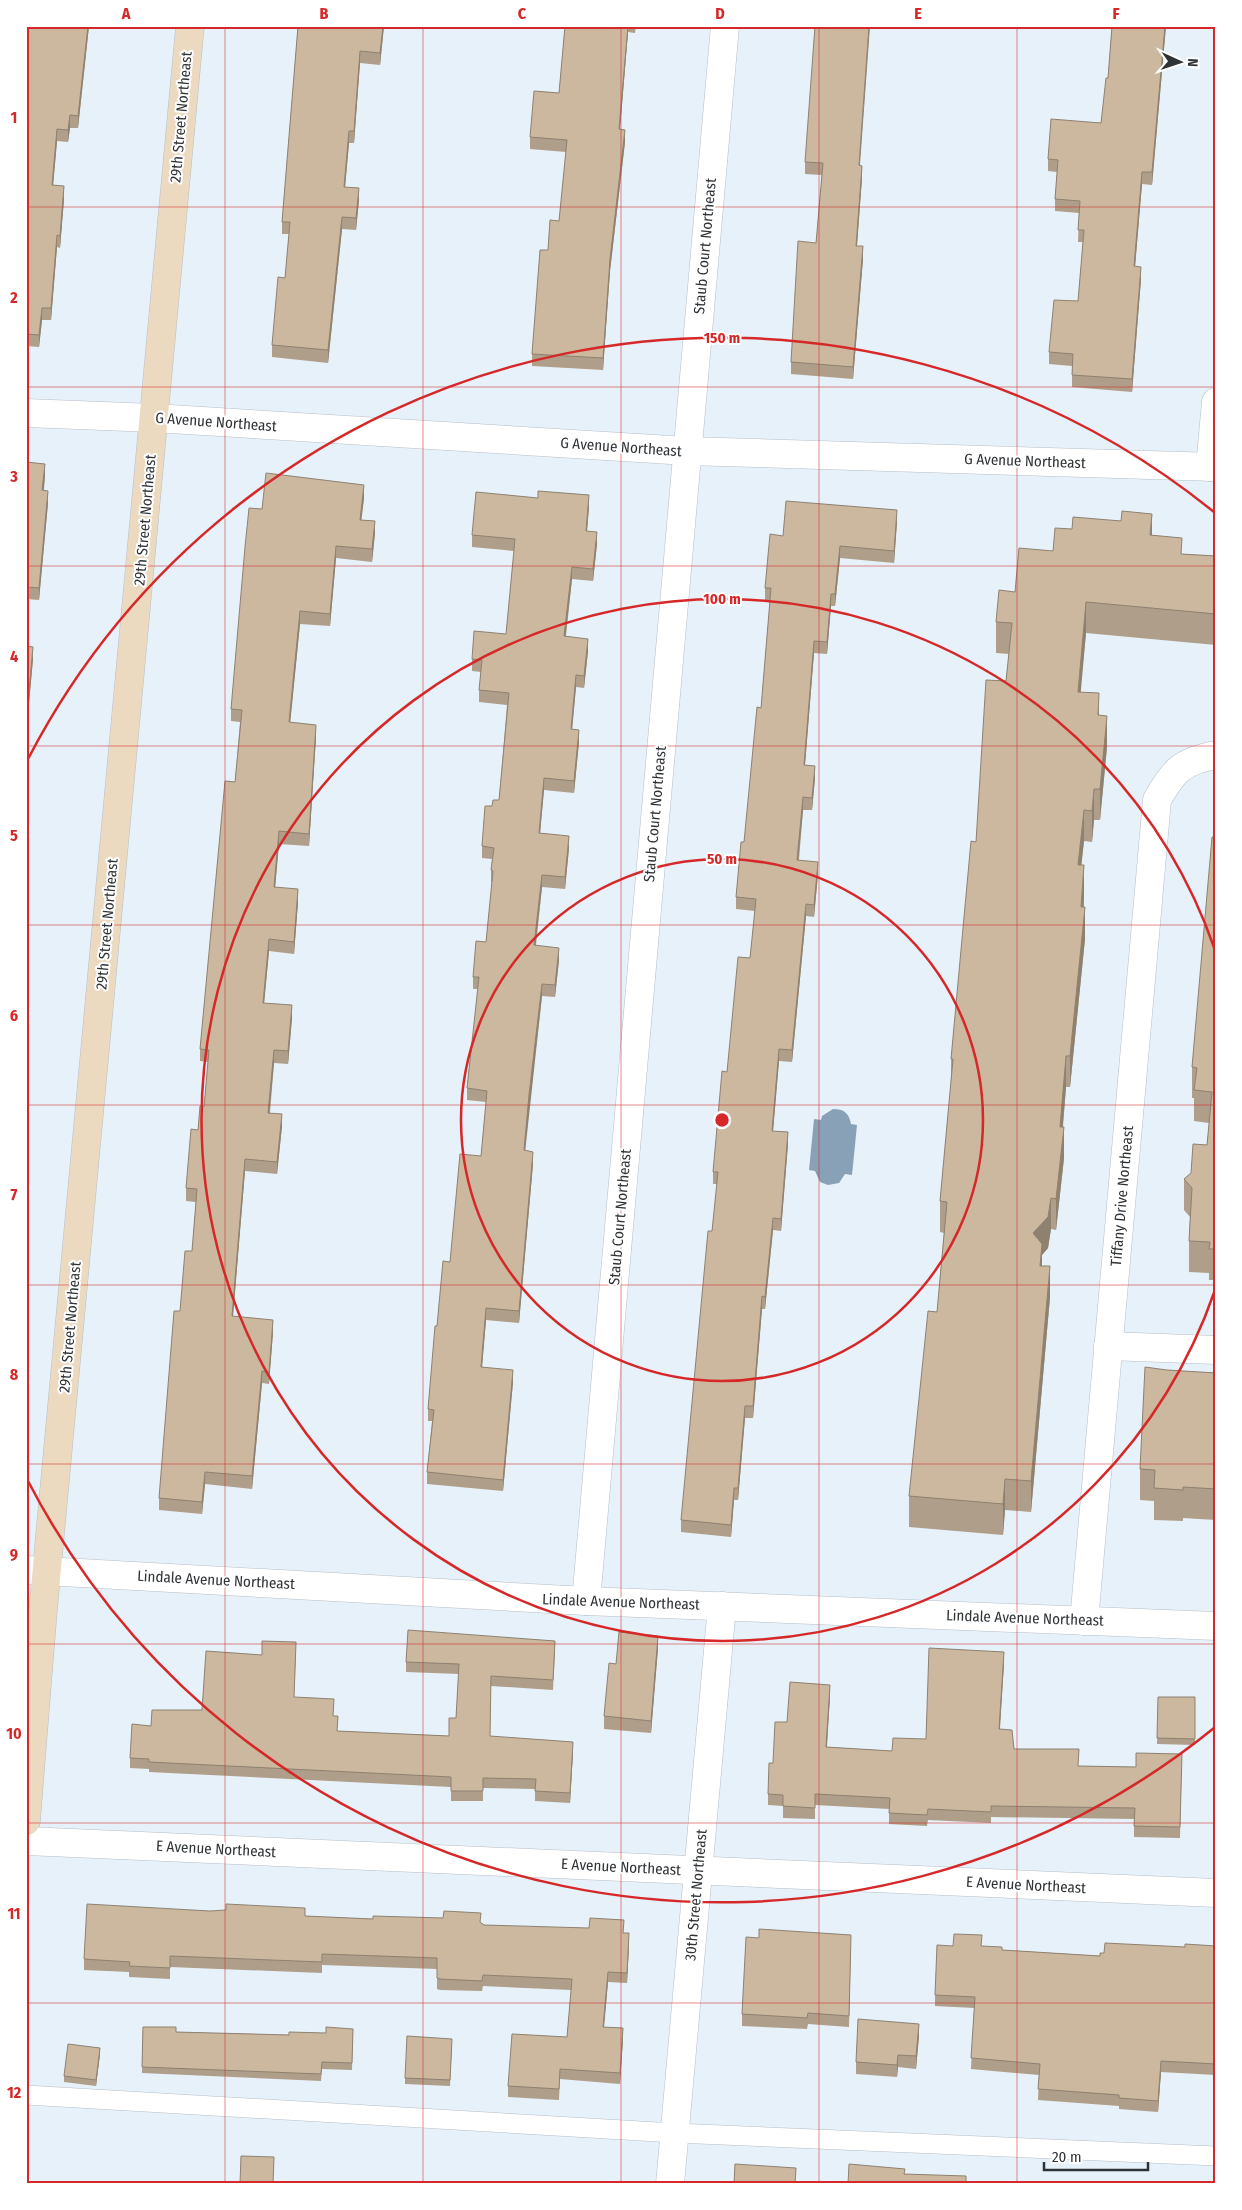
<svg xmlns="http://www.w3.org/2000/svg" width="1242" height="2210" viewBox="0 0 1242 2210" font-family="'Fira Sans Condensed',sans-serif">
  <rect width="100%" height="100%" fill="#e7f1fa"/>
  <path fill="#89a1b6" d="M833,1109C844,1109 849,1113 851,1124L857,1125L852,1175L845,1174L839,1183L828,1185L820,1182L815,1171L809,1170L814,1119L821,1120L822,1116Z"/>
  <g fill="none" stroke-linecap="round" stroke-linejoin="round">
    <g stroke="#b6bfc7" stroke-width="20">
      <polyline id="service" points="26,2095 675,2133 1216,2156"/>
    </g>
    <g stroke="#b6bfc7" stroke-width="29">
      <g id="minor">
        <polyline points="26,413 154,418 687,451 1216,467"/>
        <polyline points="1210,467 1216,402"/>
        <polyline points="1108,1346 1216,1350"/>
        <polyline points="26,1570 586,1601 1216,1626"/>
        <polyline points="586,1601 725,26"/>
        <path d="M1084,1621L1157,800C1173,771 1182,761 1216,755"/>
        <polyline points="26,1841 1216,1893"/>
        <polyline points="670,2184 722,1606"/>
      </g>
    </g>
    <g stroke="#b6bfc7" stroke-width="29">
      <polyline id="secondary" points="26,1821 43,1610 190,26"/>
    </g>
    <use href="#service" stroke="#fff" stroke-width="19"/>
    <use href="#minor" stroke="#fff" stroke-width="28"/>
    <use href="#secondary" stroke="#ecdac0" stroke-width="28"/>
  </g>
  <g fill="#af9e89">
    <polygon points="26,26 89,26 78,128 70,128 68,142 57,141 53,185 64,199 60,248 57,247 51,320 42,320 39,347 26,346"/>
    <polygon points="298,26 384,26 380,65 360,63 354,143 349,143 345,187 359,200 356,230 342,229 328,363 272,357 272,345 285,278 289,234 282,234 282,222"/>
    <polygon points="565,26 636,26 635,33 628,32 620,129 625,142 610,271 603,370 532,366 532,354 548,250 559,221 566,152 530,149 530,137 559,93"/>
    <polygon points="1112,26 1166,26 1152,185 1142,184 1135,267 1141,279 1132,392 1072,387 1072,366 1049,364 1049,352 1078,301 1083,242 1078,242 1079,213 1055,211 1055,199 1057,172 1048,171 1048,159 1101,123 1108,78"/>
    <polygon points="805,162 860,165 862,178 857,246 863,259 853,379 791,374 791,362 816,243 822,175 805,174"/>
    <polygon points="26,462 45,476 44,490 48,503 39,600 27,599"/>
    <polygon points="364,498 361,520 375,533 372,562 336,558 330,626 300,624 290,722 316,737 309,846 279,844 275,887 298,902 294,954 269,951 264,1003 292,1018 288,1064 274,1063 270,1113 282,1126 277,1174 245,1171 233,1316 273,1332 269,1384 262,1383 252,1489 205,1484 202,1514 159,1510 159,1498 180,1311 192,1251 196,1202 186,1201 186,1188 198,1130 204,1107 208,1062 200,1061 200,1049 235,782 240,722 231,721 231,709 262,509"/>
    <polygon points="589,507 587,531 597,544 593,581 572,579 566,636 588,651 584,688 576,687 572,729 579,742 574,793 544,790 540,833 569,848 565,889 542,887 536,945 559,960 555,997 542,996 529,1107 525,1150 533,1164 519,1323 486,1320 482,1367 513,1382 503,1491 427,1484 427,1472 432,1421 428,1421 428,1409 437,1326 450,1262 481,1156 486,1102 467,1100 467,1088 478,989 473,989 473,977 486,942 492,882 491,882 491,870 492,859 482,858 482,846 492,806 499,800 507,705 479,702 479,690 481,672 472,671 472,659 506,634 514,551 472,547 472,535"/>
    <polygon points="897,522 894,563 840,558 835,606 831,606 827,654 814,653 805,765 815,778 812,810 803,810 799,860 818,874 814,917 806,916 792,1062 779,1061 773,1131 788,1144 781,1231 773,1230 765,1309 762,1309 753,1418 745,1418 738,1500 734,1500 731,1537 681,1532 681,1520 712,1231 717,1184 713,1184 713,1172 727,1072 750,958 755,911 736,909 736,897 744,842 761,708 770,600 765,600 765,588 783,536"/>
    <polygon points="1152,535 1182,554 1216,556 1216,645 1086,633 1080,692 1099,715 1107,747 1100,820 1094,820 1092,842 1084,841 1081,865 1084,897 1084,907 1085,939 1070,1087 1066,1087 1063,1127 1064,1158 1056,1230 1051,1229 1048,1248 1042,1255 1042,1266 1050,1297 1031,1512 1005,1510 1003,1535 909,1527 909,1496 937,1312 944,1233 940,1232 940,1201 951,1086 951,1059 976,842 1006,681 1009,654 996,653 996,622 1015,592 1053,551"/>
    <polygon points="26,646 33,659 29,703 26,703"/>
    <polygon points="1216,837 1216,1280 1209,1280 1209,1273 1189,1272 1189,1241 1190,1217 1184,1210 1184,1179 1191,1173 1207,1145 1209,1123 1194,1121 1194,1098 1192,1098 1192,1067"/>
    <polygon points="1167,1370 1216,1373 1216,1520 1183,1518 1183,1521 1154,1520 1154,1501 1140,1500 1140,1469"/>
    <polygon points="658,1648 651,1733 604,1729 604,1716"/>
    <polygon points="555,1651 553,1690 491,1686 490,1736 573,1752 570,1803 535,1801 535,1789 483,1788 483,1801 451,1801 451,1787 149,1772 149,1769 130,1768 130,1758 151,1726 202,1710 262,1655 296,1652 294,1697 334,1716 337,1731 449,1736 456,1718 459,1674 406,1672 406,1662"/>
    <polygon points="1004,1663 1000,1729 1014,1749 1078,1766 1136,1767 1182,1754 1180,1838 1134,1837 1134,1819 991,1817 991,1823 928,1820 927,1826 889,1824 889,1809 815,1805 815,1819 783,1818 783,1806 768,1805 768,1794 773,1763 787,1722 830,1696 827,1747 892,1751 926,1739"/>
    <polygon points="1158,1697 1195,1697 1195,1745 1157,1744"/>
    <polygon points="305,1916 373,1919 481,1923 484,1925 624,1933 629,1944 627,1983 608,1982 604,2027 623,2039 620,2084 560,2079 559,2100 508,2097 508,2086 567,2037 571,1990 483,1986 482,1991 440,1990 437,1989 437,1969 322,1965 322,1973 170,1967 170,1979 129,1977 129,1972 84,1970 84,1959"/>
    <polygon points="953,1946 982,1946 1002,1950 1100,1956 1104,1953 1216,1946 1216,2075 1161,2072 1158,2112 1119,2109 1119,2106 1038,2100 1039,2075 971,2069 974,2008 935,2006 935,1995"/>
    <polygon points="851,1947 849,2027 808,2024 807,2029 742,2026 742,2014"/>
    <polygon points="143,2027 176,2032 289,2035 326,2033 353,2029 352,2070 322,2069 321,2081 142,2073"/>
    <polygon points="919,2036 916,2069 898,2067 897,2077 856,2074 856,2062"/>
    <polygon points="452,2045 450,2086 405,2084 405,2078"/>
    <polygon points="100,2054 96,2086 64,2082 64,2076"/>
  </g>
  <g fill="#8e816f">
    <polygon points="88,26 89,26 78,128 78,116"/>
    <polygon points="383,26 384,26 380,65 380,53"/>
    <polygon points="628,26 628,32 619,141 619,129"/>
    <polygon points="869,26 870,26 859,178 859,165"/>
    <polygon points="1165,26 1166,26 1152,185 1152,172"/>
    <polygon points="360,51 360,63 354,143 354,131"/>
    <polygon points="70,115 70,128 68,142 68,130"/>
    <polygon points="57,129 57,141 52,198 52,185"/>
    <polygon points="625,130 625,142 610,271 603,370 603,358 610,259"/>
    <polygon points="349,131 349,143 344,199 344,187"/>
    <polygon points="862,166 862,178 856,258 856,246"/>
    <polygon points="1142,172 1142,184 1134,279 1134,266"/>
    <polygon points="64,186 64,199 60,248 60,236"/>
    <polygon points="359,188 359,200 356,230 356,218"/>
    <polygon points="342,217 342,229 328,363 328,350"/>
    <polygon points="57,235 57,247 51,320 51,308"/>
    <polygon points="863,246 863,259 853,379 853,367"/>
    <polygon points="1141,267 1141,279 1132,392 1132,379"/>
    <polygon points="42,308 42,320 39,347 39,335"/>
    <polygon points="45,464 45,476 42,502 42,490"/>
    <polygon points="364,485 364,498 360,532 360,520"/>
    <polygon points="48,491 48,503 39,600 39,588"/>
    <polygon points="589,495 589,507 586,543 586,531"/>
    <polygon points="897,510 897,522 894,563 894,551"/>
    <polygon points="1152,514 1152,545 1150,535"/>
    <polygon points="375,521 375,533 372,562 372,549"/>
    <polygon points="597,532 597,544 593,581 593,569"/>
    <polygon points="336,546 336,558 330,626 330,614"/>
    <polygon points="840,546 840,558 835,606 835,594"/>
    <polygon points="572,567 572,579 564,648 564,636"/>
    <polygon points="831,594 831,606 827,654 827,642"/>
    <polygon points="1086,602 1086,633 1078,723 1078,692"/>
    <polygon points="300,611 300,624 289,735 289,722"/>
    <polygon points="588,639 588,651 584,688 584,676"/>
    <polygon points="814,641 814,653 804,777 804,765"/>
    <polygon points="33,647 33,659 29,703 29,691"/>
    <polygon points="576,675 576,687 571,741 571,729"/>
    <polygon points="1099,693 1099,724 1098,715"/>
    <polygon points="1107,716 1107,747 1100,820 1100,789"/>
    <polygon points="316,725 316,737 309,846 309,834"/>
    <polygon points="579,730 579,742 574,793 574,781"/>
    <polygon points="815,766 815,778 812,810 812,798"/>
    <polygon points="544,778 544,790 539,845 539,833"/>
    <polygon points="1094,789 1094,820 1092,842 1092,811"/>
    <polygon points="803,797 803,810 797,872 797,860"/>
    <polygon points="1084,810 1084,841 1078,896 1078,865"/>
    <polygon points="279,831 279,844 274,900 274,887"/>
    <polygon points="569,836 569,848 565,889 565,877"/>
    <polygon points="818,862 818,874 814,917 814,905"/>
    <polygon points="1084,865 1084,897 1081,938 1081,907"/>
    <polygon points="542,875 542,887 534,957 534,945"/>
    <polygon points="298,889 298,902 294,954 294,942"/>
    <polygon points="806,904 806,916 792,1062 792,1050"/>
    <polygon points="1085,907 1085,939 1070,1087 1070,1056"/>
    <polygon points="269,939 269,951 263,1015 263,1003"/>
    <polygon points="559,948 559,960 555,997 555,985"/>
    <polygon points="542,984 542,996 524,1162 524,1150 529,1095"/>
    <polygon points="292,1005 292,1018 288,1064 288,1051"/>
    <polygon points="779,1049 779,1061 772,1143 772,1131"/>
    <polygon points="274,1050 274,1063 268,1125 268,1113"/>
    <polygon points="1066,1056 1066,1087 1060,1158 1060,1127"/>
    <polygon points="282,1114 282,1126 277,1174 277,1162"/>
    <polygon points="1064,1127 1064,1158 1056,1230 1056,1199"/>
    <polygon points="788,1132 788,1144 781,1231 781,1219"/>
    <polygon points="533,1152 533,1164 519,1323 519,1311"/>
    <polygon points="245,1159 245,1171 232,1328 232,1316"/>
    <polygon points="1051,1198 1051,1229 1048,1248 1042,1255 1042,1275 1033,1233"/>
    <polygon points="773,1218 773,1230 765,1309 765,1297"/>
    <polygon points="1050,1266 1050,1297 1031,1512 1031,1481"/>
    <polygon points="762,1296 762,1309 753,1418 753,1406"/>
    <polygon points="486,1308 486,1320 481,1379 481,1367"/>
    <polygon points="273,1320 273,1332 269,1384 269,1372"/>
    <polygon points="513,1370 513,1382 503,1491 503,1480"/>
    <polygon points="262,1371 262,1383 252,1489 252,1476"/>
    <polygon points="745,1406 745,1418 738,1500 738,1488"/>
    <polygon points="205,1472 205,1484 202,1514 202,1502"/>
    <polygon points="1005,1479 1005,1510 1003,1535 1003,1504"/>
    <polygon points="734,1488 734,1500 731,1537 731,1525"/>
    <polygon points="658,1636 658,1648 651,1733 651,1721"/>
    <polygon points="1004,1652 1004,1663 999,1740 999,1729"/>
    <polygon points="830,1685 830,1696 826,1758 826,1747"/>
    <polygon points="573,1742 573,1752 570,1803 570,1793"/>
    <polygon points="629,1933 629,1944 627,1983 627,1973"/>
    <polygon points="608,1972 608,1982 603,2037 603,2027"/>
    <polygon points="919,2024 919,2036 916,2069 916,2056"/>
    <polygon points="623,2028 623,2039 620,2084 620,2073"/>
    <polygon points="100,2048 100,2054 96,2086 96,2080"/>
    <polygon points="898,2055 898,2067 897,2077 897,2065"/>
    <polygon points="1161,2061 1161,2072 1158,2112 1158,2101"/>
  </g>
  <g fill="#cbb89f" stroke="#8e816f">
    <polygon points="26,26 88,26 78,116 70,115 68,130 57,129 52,185 64,186 60,236 57,235 51,308 42,308 39,335 26,334"/>
    <polygon points="298,26 383,26 380,53 360,51 354,131 349,131 344,187 359,188 356,218 342,217 328,350 272,345 278,277 285,278 290,222 282,222"/>
    <polygon points="565,26 628,26 619,129 625,130 610,259 603,358 532,354 540,250 548,250 550,220 559,221 567,140 530,137 534,91 559,93"/>
    <polygon points="815,26 869,26 859,165 862,166 856,246 863,246 853,367 791,362 798,241 816,243 823,163 805,162"/>
    <polygon points="1112,26 1165,26 1152,172 1142,172 1134,266 1141,267 1132,379 1072,375 1073,354 1049,352 1054,300 1078,301 1084,230 1078,230 1080,201 1055,199 1058,160 1048,159 1051,119 1101,123 1106,78 1108,78"/>
    <polygon points="26,462 45,464 42,490 48,491 39,588 27,587 26,590"/>
    <polygon points="266,473 364,485 360,520 375,521 372,549 336,546 330,614 300,611 289,722 316,725 309,834 279,831 274,887 298,889 294,942 269,939 263,1003 292,1005 288,1051 274,1050 268,1113 282,1114 277,1162 245,1159 232,1316 273,1320 269,1372 262,1371 252,1476 205,1472 202,1502 159,1498 174,1311 180,1311 185,1251 192,1251 197,1189 186,1188 191,1129 198,1130 200,1106 204,1107 209,1050 200,1049 225,781 235,782 242,710 231,709 245,547 249,508 262,509"/>
    <polygon points="538,491 589,495 586,531 597,532 593,569 572,567 564,636 588,639 584,676 576,675 571,729 579,730 574,781 544,778 539,833 569,836 565,877 542,875 534,945 559,948 555,985 542,984 529,1095 524,1150 533,1152 519,1311 486,1308 481,1367 513,1370 503,1480 427,1472 434,1410 428,1409 435,1326 437,1326 443,1261 450,1262 460,1154 481,1156 487,1091 467,1088 479,977 473,977 476,941 486,942 493,871 491,870 494,848 482,846 485,806 492,806 493,800 499,800 509,693 479,690 482,660 472,659 474,631 506,634 515,539 472,535 476,492 538,498"/>
    <polygon points="786,501 897,510 894,551 840,546 835,594 831,594 827,642 814,641 804,765 815,766 812,798 803,797 797,860 818,862 814,905 806,904 792,1050 779,1049 772,1131 788,1132 781,1219 773,1218 765,1297 762,1296 753,1406 745,1406 738,1488 734,1488 731,1525 681,1520 708,1231 712,1231 718,1172 713,1172 722,1071 727,1072 738,957 750,958 756,899 736,897 741,842 744,842 757,707 761,708 771,588 765,588 770,534 783,536"/>
    <polygon points="1122,511 1152,514 1150,535 1182,538 1181,554 1216,556 1216,614 1086,602 1078,692 1099,693 1098,715 1107,716 1100,789 1094,789 1092,811 1084,810 1078,865 1084,865 1081,907 1085,907 1070,1056 1066,1056 1060,1127 1064,1127 1056,1199 1051,1198 1048,1217 1033,1233 1042,1244 1040,1266 1050,1266 1031,1481 1005,1479 1003,1504 909,1496 928,1311 937,1312 947,1202 940,1201 953,1059 951,1059 971,841 976,842 986,680 1006,681 1012,623 996,622 999,590 1015,592 1019,548 1053,551 1055,528 1072,529 1073,517 1121,521"/>
    <polygon points="26,646 33,647 29,691 26,691"/>
    <polygon points="1212,837 1216,837 1216,1249 1209,1249 1210,1242 1189,1241 1192,1188 1184,1179 1191,1173 1193,1144 1207,1145 1212,1092 1194,1090 1197,1068 1192,1067"/>
    <polygon points="1145,1367 1167,1370 1216,1373 1216,1489 1183,1487 1183,1490 1154,1488 1155,1470 1140,1469"/>
    <polygon points="408,1630 555,1641 553,1680 491,1676 490,1736 573,1742 570,1793 535,1791 536,1779 483,1778 483,1791 451,1791 451,1777 149,1762 149,1759 130,1758 132,1724 151,1726 152,1710 202,1710 206,1651 262,1655 262,1641 296,1642 294,1697 334,1699 333,1716 338,1716 337,1731 449,1736 449,1718 456,1718 459,1664 406,1662"/>
    <polygon points="619,1632 658,1636 651,1721 604,1716 609,1663 616,1664"/>
    <polygon points="929,1648 1004,1652 999,1729 1012,1730 1014,1749 1079,1749 1078,1766 1136,1767 1136,1753 1182,1754 1180,1827 1134,1826 1135,1808 991,1806 991,1812 928,1809 927,1815 889,1813 890,1798 815,1794 815,1808 783,1806 783,1795 768,1794 769,1763 773,1763 775,1722 787,1722 790,1682 830,1685 826,1747 892,1751 893,1738 926,1739"/>
    <polygon points="1158,1697 1195,1697 1195,1739 1157,1738"/>
    <polygon points="87,1904 210,1911 226,1910 226,1904 305,1908 305,1916 373,1919 373,1916 443,1918 444,1911 481,1913 480,1922 484,1925 589,1928 590,1918 624,1920 623,1933 629,1933 627,1973 608,1972 603,2027 623,2028 620,2073 560,2069 559,2089 508,2086 512,2034 567,2037 572,1979 483,1975 482,1981 440,1979 437,1978 437,1958 322,1954 322,1962 170,1956 170,1968 129,1966 130,1962 84,1959"/>
    <polygon points="759,1929 851,1935 849,2016 808,2013 807,2018 742,2014 746,1937 759,1938"/>
    <polygon points="954,1934 982,1935 981,1946 1002,1947 1002,1950 1100,1956 1100,1953 1104,1953 1105,1943 1185,1947 1185,1944 1216,1946 1216,2064 1161,2061 1158,2101 1119,2098 1119,2095 1038,2089 1040,2064 971,2058 975,1997 935,1995 937,1945 953,1946"/>
    <polygon points="858,2019 919,2024 916,2056 898,2055 897,2065 856,2062"/>
    <polygon points="143,2027 176,2027 176,2032 289,2035 289,2032 326,2033 326,2027 353,2029 352,2063 322,2062 321,2074 142,2067"/>
    <polygon points="407,2036 452,2039 450,2080 405,2078"/>
    <polygon points="68,2044 100,2048 96,2080 64,2076"/>
    <polygon points="241,2156 274,2157 273,2184 240,2184"/>
    <polygon points="735,2164 796,2168 795,2184 734,2184"/>
    <polygon points="849,2164 905,2169 904,2174 966,2176 966,2184 848,2184"/>
  </g>
  <path fill="none" stroke="#d62828" stroke-width="1" stroke-opacity="0.55" d="M225,26V2184M423,26V2184M621,26V2184M819,26V2184M1017,26V2184M26,207H1216M26,387H1216M26,566H1216M26,746H1216M26,925H1216M26,1105H1216M26,1285H1216M26,1464H1216M26,1644H1216M26,1823H1216M26,2003H1216"/>
  <g fill="none" stroke="#d62828" stroke-width="2.5">
    <circle cx="722" cy="1120" r="261"/>
    <path d="M1215 1290A521 521 0 1 1 1215 950"/>
    <path d="M1214 1728A782 782 0 0 1 28 1481M28 759A782 782 0 0 1 1214 512"/>
  </g>
  <g text-anchor="middle" stroke-width="4" stroke-linejoin="round" paint-order="stroke">
    <g font-size="15" fill="#2f3336" stroke="#fff">
      <text transform="translate(181 117) rotate(-85)" y="5">29th Street Northeast</text>
      <text transform="translate(705 246) rotate(-85)" y="5">Staub Court Northeast</text>
      <text transform="translate(216 422) rotate(4)" y="5">G Avenue Northeast</text>
      <text transform="translate(621 447) rotate(4)" y="5">G Avenue Northeast</text>
      <text transform="translate(1025 461) rotate(2)" y="5">G Avenue Northeast</text>
      <text transform="translate(145 520) rotate(-85)" y="5">29th Street Northeast</text>
      <text transform="translate(655 814) rotate(-85)" y="5">Staub Court Northeast</text>
      <text transform="translate(107 924) rotate(-85)" y="5">29th Street Northeast</text>
      <text transform="translate(1122 1196) rotate(-85)" y="5">Tiffany Drive Northeast</text>
      <text transform="translate(620 1217) rotate(-85)" y="5">Staub Court Northeast</text>
      <text transform="translate(70 1327) rotate(-85)" y="5">29th Street Northeast</text>
      <text transform="translate(216 1580) rotate(3)" y="5">Lindale Avenue Northeast</text>
      <text transform="translate(621 1602) rotate(2)" y="5">Lindale Avenue Northeast</text>
      <text transform="translate(1025 1618) rotate(2)" y="5">Lindale Avenue Northeast</text>
      <text transform="translate(216 1849) rotate(3)" y="5">E Avenue Northeast</text>
      <text transform="translate(621 1867) rotate(3)" y="5">E Avenue Northeast</text>
      <text transform="translate(1026 1885) rotate(3)" y="5">E Avenue Northeast</text>
      <text transform="translate(696 1895) rotate(-85)" y="5">30th Street Northeast</text>
    </g>
  </g>
  <circle cx="722" cy="1120" r="8" fill="#d62828" stroke="#fff" stroke-width="2.5"/>
  <g font-size="15" text-anchor="middle" font-weight="bold" fill="#d62828" stroke="#fff" stroke-width="4" stroke-linejoin="round" paint-order="stroke">
    <text x="722" y="343">150 m</text>
    <text x="722" y="604">100 m</text>
    <text x="722" y="864">50 m</text>
  </g>
  <rect width="1242" height="2210" fill="none" stroke="#ffffff" stroke-width="55"/>
  <g transform="translate(1180 62) rotate(93)" stroke="#ffffff" stroke-width="4" paint-order="stroke">
  <path d="M0-4L9 19L0 12L-9 19Z" fill="#2f3336"/>
  <text y="-8" font-size="14" font-weight="bold" text-anchor="middle" fill="#2f3336">N</text>
  </g>
  <path d="M1044 2162v8h104v-8" fill="none" stroke="#2f3336" stroke-width="2.5"/>
  <text x="1052" y="2162" font-size="15" fill="#2f3336" stroke="#ffffff" stroke-width="4" paint-order="stroke">20 m</text>
  <rect x="28" y="28" width="1186" height="2154" fill="none" stroke="#d62828" stroke-width="2"/>
  <g font-size="16" text-anchor="middle" font-weight="bold" fill="#d62828">
    <text x="126" y="19">A</text>
    <text x="324" y="19">B</text>
    <text x="522" y="19">C</text>
    <text x="720" y="19">D</text>
    <text x="918" y="19">E</text>
    <text x="1116" y="19">F</text>
    <text x="14" y="123">1</text>
    <text x="14" y="303">2</text>
    <text x="14" y="482">3</text>
    <text x="14" y="662">4</text>
    <text x="14" y="841">5</text>
    <text x="14" y="1021">6</text>
    <text x="14" y="1200">7</text>
    <text x="14" y="1380">8</text>
    <text x="14" y="1560">9</text>
    <text x="14" y="1739">10</text>
    <text x="14" y="1919">11</text>
    <text x="14" y="2098">12</text>
  </g>
</svg>
